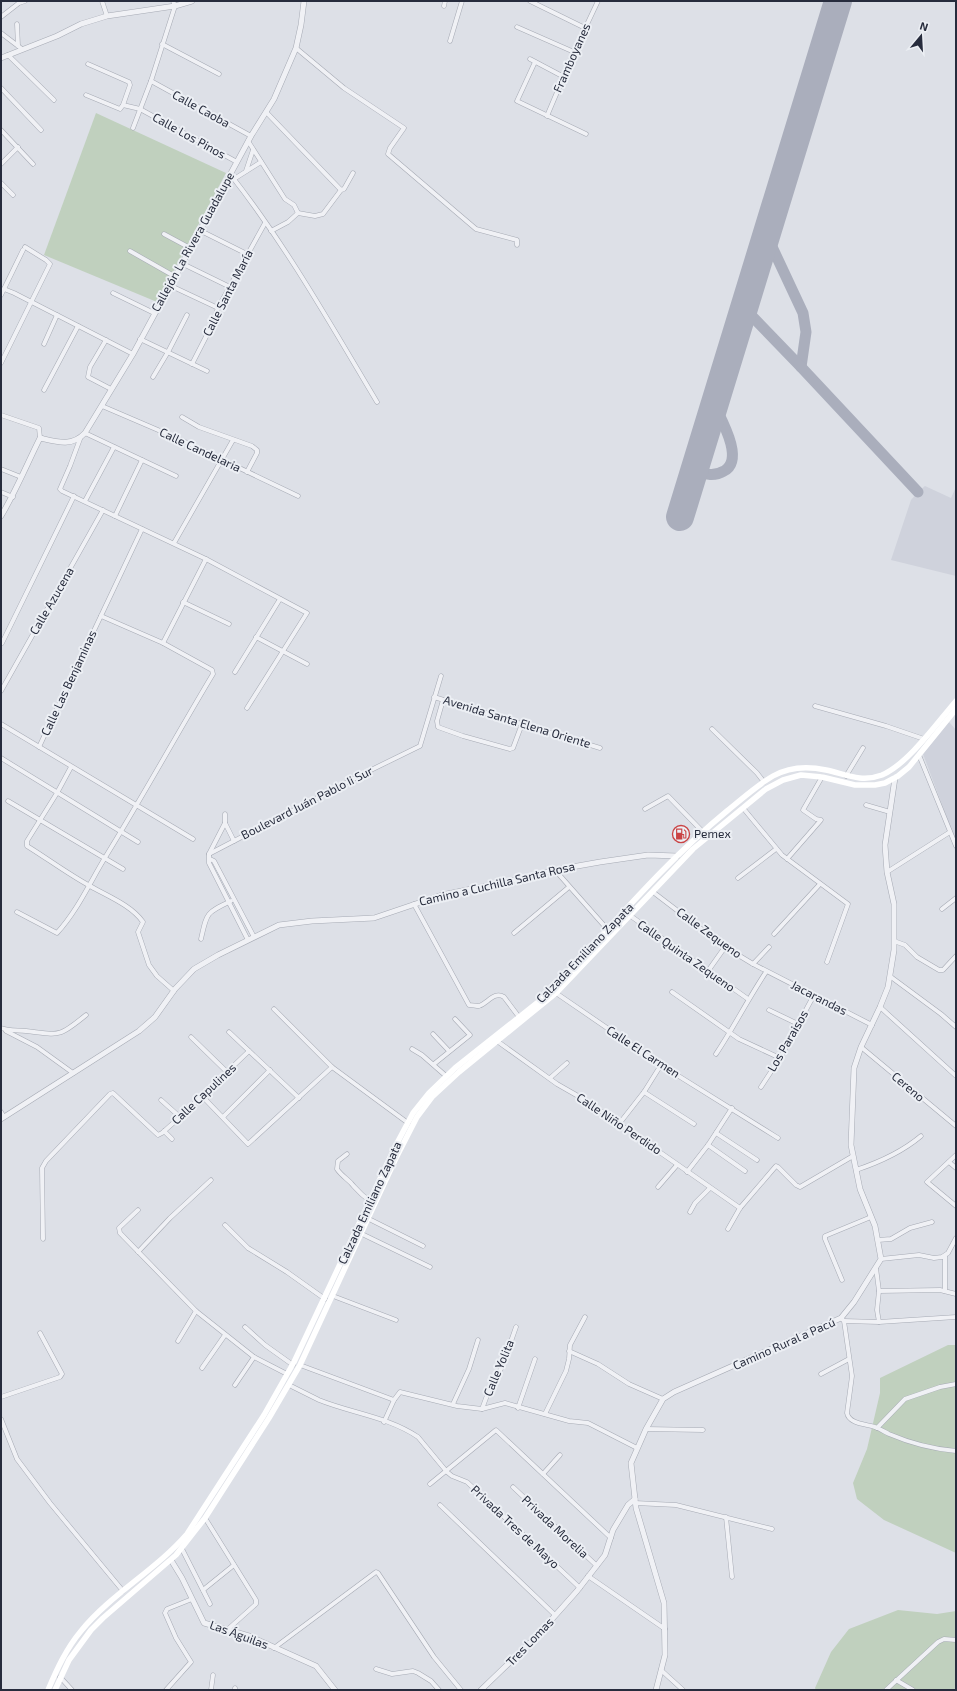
<svg xmlns="http://www.w3.org/2000/svg" width="957" height="1691" viewBox="0 0 957 1691" font-family="'Exo 2',sans-serif">
  <rect width="100%" height="100%" fill="#dde0e7"/>
  <g fill="#cfd2dc">
    <polygon points="925,486 951,498 956,487 956,576 891,560 911,500 918,492"/>
    <polygon points="949,722 956,730 956,842 923,754"/>
  </g>
  <g fill="#c0d0be">
    <polygon points="96,113 226,173 157,302 44,255"/>
    <polygon points="948,1345 956,1345 956,1553 884,1520 857,1499 853,1483 867,1449 880,1393 880,1378"/>
    <polygon points="898,1610 937,1614 956,1611 956,1690 816,1690 815,1688 831,1652 849,1629"/>
  </g>
  <g fill="none" stroke-linecap="round" stroke-linejoin="round">
    <g stroke="#aaaebc" stroke-width="11">
      <polyline points="766,234 803,313 806,332 801,367"/>
      <polyline points="744,308 801,367 918,492"/>
      <path d="M694,471C705,474 714,477 724,471C745,460 721,419 714,404"/>
    </g>
    <polyline stroke="#aaaebc" stroke-width="28" points="680,517 838,1"/>
    <g stroke="#a6aab4" stroke-width="5">
      <g id="minor">
        <polyline points="102,1 107,16"/>
        <polyline points="530,1 585,28"/>
        <polyline points="444,6 445,1"/>
        <polyline points="1,17 19,3 25,1"/>
        <polyline points="17,24 18,46"/>
        <polyline points="517,27 574,52"/>
        <polyline points="1,33 22,49"/>
        <polyline points="450,41 462,1"/>
        <polyline points="162,44 219,74"/>
        <polyline points="296,48 344,88 404,128 390,148 388,154 476,229 517,240 517,245"/>
        <polyline points="8,55 54,100"/>
        <polyline points="530,59 564,77"/>
        <polyline points="535,62 517,101 586,134"/>
        <polyline points="151,81 251,136"/>
        <polyline points="1,88 41,130"/>
        <polyline points="86,95 120,109 123,105 130,85 129,82 88,64"/>
        <polyline points="123,105 140,109 237,162"/>
        <polyline points="267,113 341,190"/>
        <polyline points="547,116 574,52 598,1"/>
        <polyline points="133,128 151,81 175,6 173,1"/>
        <polyline points="1,130 33,164"/>
        <polyline points="248,141 285,199 294,205 298,213"/>
        <polyline points="1,164 18,147"/>
        <polyline points="246,171 253,150"/>
        <path d="M230,174C286,245 331,325 377,402"/>
        <polyline points="234,179 261,162"/>
        <polyline points="1,183 13,195"/>
        <polyline points="199,230 247,254"/>
        <polyline points="271,231 288,222 298,213 315,216 323,214 341,190 344,189 353,173"/>
        <polyline points="164,234 190,248"/>
        <polyline points="130,251 174,276"/>
        <polyline points="181,263 230,287"/>
        <polyline points="169,285 218,308"/>
        <polyline points="4,289 14,293 133,354"/>
        <polyline points="113,293 154,313"/>
        <polyline points="1,295 23,250"/>
        <polyline points="140,339 207,371"/>
        <polyline points="106,340 90,367 88,377 111,389"/>
        <polyline points="44,344 57,315"/>
        <polyline points="1,363 50,264 46,260 25,247"/>
        <polyline points="192,364 212,325 218,308 265,223"/>
        <polyline points="153,377 168,352 187,315"/>
        <polyline points="44,390 78,326"/>
        <polyline points="102,406 179,439 298,496"/>
        <polyline points="1,415 39,428 40,438"/>
        <polyline points="182,417 199,427 252,446 257,450 257,453 247,472"/>
        <polyline points="85,433 176,476"/>
        <polyline points="80,439 70,466 60,489 62,491 206,559 307,613 247,708"/>
        <polyline points="1,469 21,477"/>
        <polyline points="1,492 13,497"/>
        <polyline points="85,501 114,447"/>
        <polyline points="115,516 142,460"/>
        <polyline points="174,543 233,440"/>
        <polyline points="183,602 229,624"/>
        <polyline points="256,637 307,664"/>
        <polyline points="2,643 74,496"/>
        <polyline points="163,643 206,559"/>
        <polyline points="235,672 280,599"/>
        <polyline points="1,691 103,510"/>
        <polyline points="434,697 600,748"/>
        <polyline points="443,700 437,721 438,727 463,736 510,749 513,748 522,724"/>
        <polyline points="815,706 886,726 924,739"/>
        <polyline points="1,724 193,839"/>
        <polyline points="712,729 757,773 764,782"/>
        <polyline points="39,747 142,529"/>
        <polyline points="919,755 956,846"/>
        <polyline points="1,758 138,842"/>
        <path d="M71,767L57,793L27,841V846C48,859 68,874 90,886C107,896 131,905 143,922L138,932L149,965L157,976L174,991"/>
        <polyline points="846,776 863,748"/>
        <polyline points="8,801 123,869"/>
        <polyline points="866,805 890,812"/>
        <polyline points="743,808 782,855 848,904 827,962"/>
        <polyline points="645,809 668,796 703,832"/>
        <polyline points="225,814 225,823 234,841"/>
        <polyline points="225,823 209,854 209,863 248,940"/>
        <polyline points="209,854 369,771 420,746 441,676"/>
        <polyline points="210,859 214,861 254,937"/>
        <polyline points="787,859 821,820 816,819 803,810 822,777"/>
        <polyline points="555,870 608,930"/>
        <polyline points="887,872 950,832"/>
        <polyline points="738,878 776,849"/>
        <polyline points="653,892 725,947 753,964 872,1025"/>
        <path d="M414,904L469,1005C472,1005 476,1006 479,1006C488,1003 494,991 504,997L519,1017"/>
        <polyline points="942,909 956,898"/>
        <path d="M17,912L57,933C78,910 90,882 106,856C143,796 177,734 213,674L212,670L163,643L101,616"/>
        <polyline points="625,912 748,999"/>
        <polyline points="514,933 569,887"/>
        <polyline points="774,934 820,884"/>
        <path d="M201,939C207,912 206,913 231,901"/>
        <polyline points="894,941 905,945 917,957 939,970 943,970 956,956"/>
        <polyline points="753,964 769,947"/>
        <polyline points="708,971 725,947"/>
        <polyline points="891,977 941,1014 956,1027"/>
        <polyline points="672,992 739,1039 780,1058"/>
        <polyline points="556,993 661,1065 778,1138"/>
        <polyline points="880,1007 956,1076"/>
        <polyline points="274,1009 332,1067 408,1123"/>
        <polyline points="769,1010 798,1024"/>
        <path d="M1,1028C9,1031 18,1030 26,1031C60,1035 58,1038 86,1015"/>
        <polyline points="6,1031 37,1047 73,1073"/>
        <polyline points="229,1032 299,1098"/>
        <polyline points="433,1034 449,1051"/>
        <polyline points="191,1037 227,1072"/>
        <polyline points="497,1041 557,1084 585,1100 740,1208"/>
        <polyline points="861,1047 956,1126"/>
        <polyline points="412,1049 422,1055 446,1076"/>
        <path d="M716,1054C734,1027 748,999 766,972"/>
        <polyline points="434,1064 470,1035 455,1019"/>
        <polyline points="550,1078 567,1063"/>
        <polyline points="761,1087 780,1058 814,995"/>
        <polyline points="644,1092 694,1124"/>
        <polyline points="202,1096 248,1144 332,1067"/>
        <polyline points="161,1100 180,1117"/>
        <polyline points="1,1112 4,1117"/>
        <polyline points="223,1117 270,1070"/>
        <polyline points="619,1124 644,1092 661,1065"/>
        <polyline points="164,1131 172,1139"/>
        <polyline points="716,1133 757,1160"/>
        <polyline points="708,1145 745,1171"/>
        <path d="M347,1154L338,1161L337,1169C341,1175 346,1178 351,1183C359,1192 360,1194 370,1201"/>
        <polyline points="956,1155 927,1182 956,1206"/>
        <polyline points="949,1162 956,1168"/>
        <path d="M856,1170C880,1162 902,1152 921,1136"/>
        <polyline points="687,1172 708,1145 732,1108"/>
        <polyline points="658,1187 677,1165"/>
        <polyline points="138,1210 119,1228 120,1233 196,1311 254,1357 287,1374"/>
        <polyline points="690,1212 695,1203 710,1188"/>
        <polyline points="369,1219 423,1246"/>
        <polyline points="225,1225 248,1248 287,1272 325,1299"/>
        <polyline points="728,1229 740,1208 776,1166 778,1167 796,1185 800,1187 853,1156"/>
        <polyline points="362,1234 430,1267"/>
        <polyline points="43,1239 42,1168 46,1161 110,1094 113,1093 158,1135 162,1133 180,1117 249,1051"/>
        <polyline points="878,1240 891,1239 910,1228 932,1222"/>
        <polyline points="138,1252 170,1218 211,1180"/>
        <polyline points="881,1259 919,1255 934,1258 942,1257 948,1253 956,1238"/>
        <polyline points="876,1268 879,1291 877,1310 879,1322"/>
        <polyline points="842,1280 825,1239 825,1236 871,1217"/>
        <polyline points="879,1291 940,1290 956,1294"/>
        <polyline points="945,1291 945,1256"/>
        <polyline points="333,1296 396,1320"/>
        <path d="M841,1318L844,1321L852,1376L847,1413C849,1424 866,1424 875,1427C880,1429 885,1432 889,1434C910,1443 933,1449 956,1451"/>
        <polyline points="844,1321 879,1322 956,1317"/>
        <polyline points="245,1327 265,1345 293,1365"/>
        <polyline points="178,1341 196,1311"/>
        <polyline points="569,1351 598,1364 629,1384 663,1399"/>
        <polyline points="300,1365 394,1400"/>
        <polyline points="202,1368 225,1335"/>
        <polyline points="821,1374 849,1359"/>
        <polyline points="235,1385 254,1357"/>
        <path d="M289,1385C299,1390 309,1395 319,1400C351,1413 389,1417 418,1437L447,1472L452,1476L467,1482L580,1588"/>
        <polyline points="1,1397 60,1377 62,1374 40,1333"/>
        <polyline points="453,1404 469,1369 478,1340"/>
        <polyline points="518,1408 535,1359"/>
        <polyline points="482,1409 489,1390 502,1367 516,1327"/>
        <polyline points="545,1414 566,1371 569,1359 570,1345 585,1317"/>
        <polyline points="1,1419 17,1459 50,1503 123,1591"/>
        <polyline points="384,1422 394,1400 400,1392 457,1406 482,1409 505,1403 569,1421 588,1423 637,1448"/>
        <polyline points="877,1428 905,1399 940,1387 956,1384"/>
        <polyline points="646,1429 703,1430"/>
        <polyline points="543,1474 560,1455"/>
        <polyline points="430,1484 496,1430 611,1538"/>
        <polyline points="513,1487 597,1566"/>
        <polyline points="635,1503 676,1505 772,1529"/>
        <polyline points="440,1505 555,1615"/>
        <polyline points="726,1517 732,1577"/>
        <polyline points="205,1518 256,1600 256,1604 227,1630"/>
        <polyline points="182,1549 210,1604"/>
        <polyline points="588,1576 665,1629"/>
        <polyline points="203,1590 234,1565"/>
        <polyline points="274,1648 376,1572 378,1573 434,1657 461,1690"/>
        <polyline points="376,1669 392,1674 413,1671 418,1673 431,1681 439,1690"/>
        <polyline points="661,1670 683,1690"/>
        <polyline points="60,1677 72,1690"/>
        <polyline points="896,1680 913,1690"/>
        <polyline points="235,1688 235,1690"/>
        <polyline points="166,1690 191,1662 176,1638 165,1613 167,1609 192,1599"/>
        <polyline points="211,1690 213,1675"/>
        <polyline points="886,1690 938,1642 944,1639 956,1640"/>
      </g>
    </g>
    <g stroke="#a6aab4" stroke-width="6">
      <g id="tertiary">
        <polyline points="1,58 57,36 81,24 107,16 175,6 192,1"/>
        <path d="M1,516C16,491 27,464 40,438C57,442 72,447 85,433L133,354L251,136L274,99L296,48L301,25L304,1"/>
        <polyline points="1,1119 139,1031 155,1017 175,989 194,969 218,955 279,925 312,921 374,918 442,895 525,878 555,870 600,862 648,855 677,856"/>
        <polyline points="171,1560 182,1578 204,1623 249,1636 316,1666 335,1690"/>
        <polyline points="481,1690 536,1637 577,1591 605,1555 613,1530 628,1505 635,1499"/>
        <polyline points="656,1690 665,1655 664,1603 636,1508 631,1463 646,1429 663,1399 674,1392 841,1318 854,1302 881,1259 875,1226 860,1189 851,1145 854,1068 861,1047 880,1007 888,987 894,950 894,904 887,872 885,845 895,778"/>
      </g>
    </g>
    <use href="#minor" stroke="#f0f1f5" stroke-width="4"/>
    <use href="#tertiary" stroke="#f0f1f5" stroke-width="5"/>
    <g stroke="#fff" stroke-width="5.5">
      <path d="M48,1690C57,1669 66,1649 81,1631C111,1594 156,1570 187,1534L264,1415L294,1362L396,1145L413,1113L429,1093L455,1068L542,999L561,980C615,922 666,861 727,811C742,799 756,786 773,776C789,767 808,766 826,770C845,774 861,783 882,775C908,764 937,723 956,701"/>
      <polyline points="55,1690 69,1660 91,1630 103,1618 176,1555 205,1518 269,1418 300,1365 396,1158 417,1117 432,1097 459,1072 556,993 693,849 766,789 783,780 801,775 822,777 855,785 875,785 885,783 898,776 909,767 956,709"/>
    </g>
  </g>
  <defs>
    <g id="fuel-ring" transform="scale(0.9)"><circle r="9.5" fill="#eceff4" stroke="#ca4445" stroke-width="1.5"/><path d="M-5.5-6h7V0h2V4h1.3V-2.5L3-4.5l.8-.8L6-3V5H2.5V1h-1V6h-7ZM-4.2-4.7v3.2H.2V-4.7Z" fill="#ca4445"/></g>
  </defs>
  <g fill-rule="evenodd">
    <use href="#fuel-ring" x="681" y="834"/>
  </g>
  <g text-anchor="middle" stroke-width="4" stroke-linejoin="round" paint-order="stroke">
    <g font-size="12" fill="#272c3d" stroke="#eceff4">
      <text transform="translate(572 58) rotate(-66)" y="4">Framboyanes</text>
      <text transform="translate(201 109) rotate(29)" y="4">Calle Caoba</text>
      <text transform="translate(189 136) rotate(29)" y="4">Calle Los Pinos</text>
      <text transform="translate(193 242) rotate(-61)" y="4">Callejón La Rivera Guadalupe</text>
      <text transform="translate(228 293) rotate(-63)" y="4">Calle Santa María</text>
      <text transform="translate(200 450) rotate(25)" y="4">Calle Candelaria</text>
      <text transform="translate(52 601) rotate(-60)" y="4">Calle Azucena</text>
      <text transform="translate(69 683) rotate(-65)" y="4">Calle Las Benjaminas</text>
      <text transform="translate(517 722) rotate(17)" y="4">Avenida Santa Elena Oriente</text>
      <text transform="translate(307 803) rotate(-27)" y="4">Boulevard Juán Pablo Ii Sur</text>
      <text transform="translate(497 884) rotate(-13)" y="4">Camino a Cuchilla Santa Rosa</text>
      <text transform="translate(709 933) rotate(36)" y="4">Calle Zequeno</text>
      <text transform="translate(585 953) rotate(-46)" y="4">Calzada Emiliano Zapata</text>
      <text transform="translate(686 956) rotate(35)" y="4">Calle Quinta Zequeno</text>
      <text transform="translate(819 998) rotate(27)" y="4">Jacarandas</text>
      <text transform="translate(788 1041) rotate(-60)" y="4">Los Paraisos</text>
      <text transform="translate(643 1052) rotate(33)" y="4">Calle El Carmen</text>
      <text transform="translate(908 1087) rotate(40)" y="4">Cereno</text>
      <text transform="translate(204 1094) rotate(-43)" y="4">Calle Capulines</text>
      <text transform="translate(619 1124) rotate(34)" y="4">Calle Niño Perdido</text>
      <text transform="translate(370 1203) rotate(-65)" y="4">Calzada Emiliano Zapata</text>
      <text transform="translate(784 1344) rotate(-24)" y="4">Camino Rural a Pacú</text>
      <text transform="translate(499 1368) rotate(-67)" y="4">Calle Yolita</text>
      <text transform="translate(515 1527) rotate(43)" y="4">Privada Tres de Mayo</text>
      <text transform="translate(555 1527) rotate(43)" y="4">Privada Morelia</text>
      <text transform="translate(239 1635) rotate(20)" y="4">Las Águilas</text>
      <text transform="translate(530 1642) rotate(-46)" y="4">Tres Lomas</text>
    </g>
    <g font-size="12" fill="#272c3d" stroke="#eceff4" text-anchor="start">
      <text x="694" y="838">Pemex</text>
    </g>
  </g>
  <rect width="957" height="1691" fill="none" stroke="#272c3d" stroke-width="4"/>
  <g transform="translate(921 36) rotate(18)" stroke="#eceff4" stroke-width="3" paint-order="stroke">
  <path d="M0-3L7 15L0 10L-7 15Z" fill="#272c3d"/>
  <text y="-6" font-size="11" font-weight="bold" text-anchor="middle" fill="#272c3d">N</text>
  </g>
</svg>
